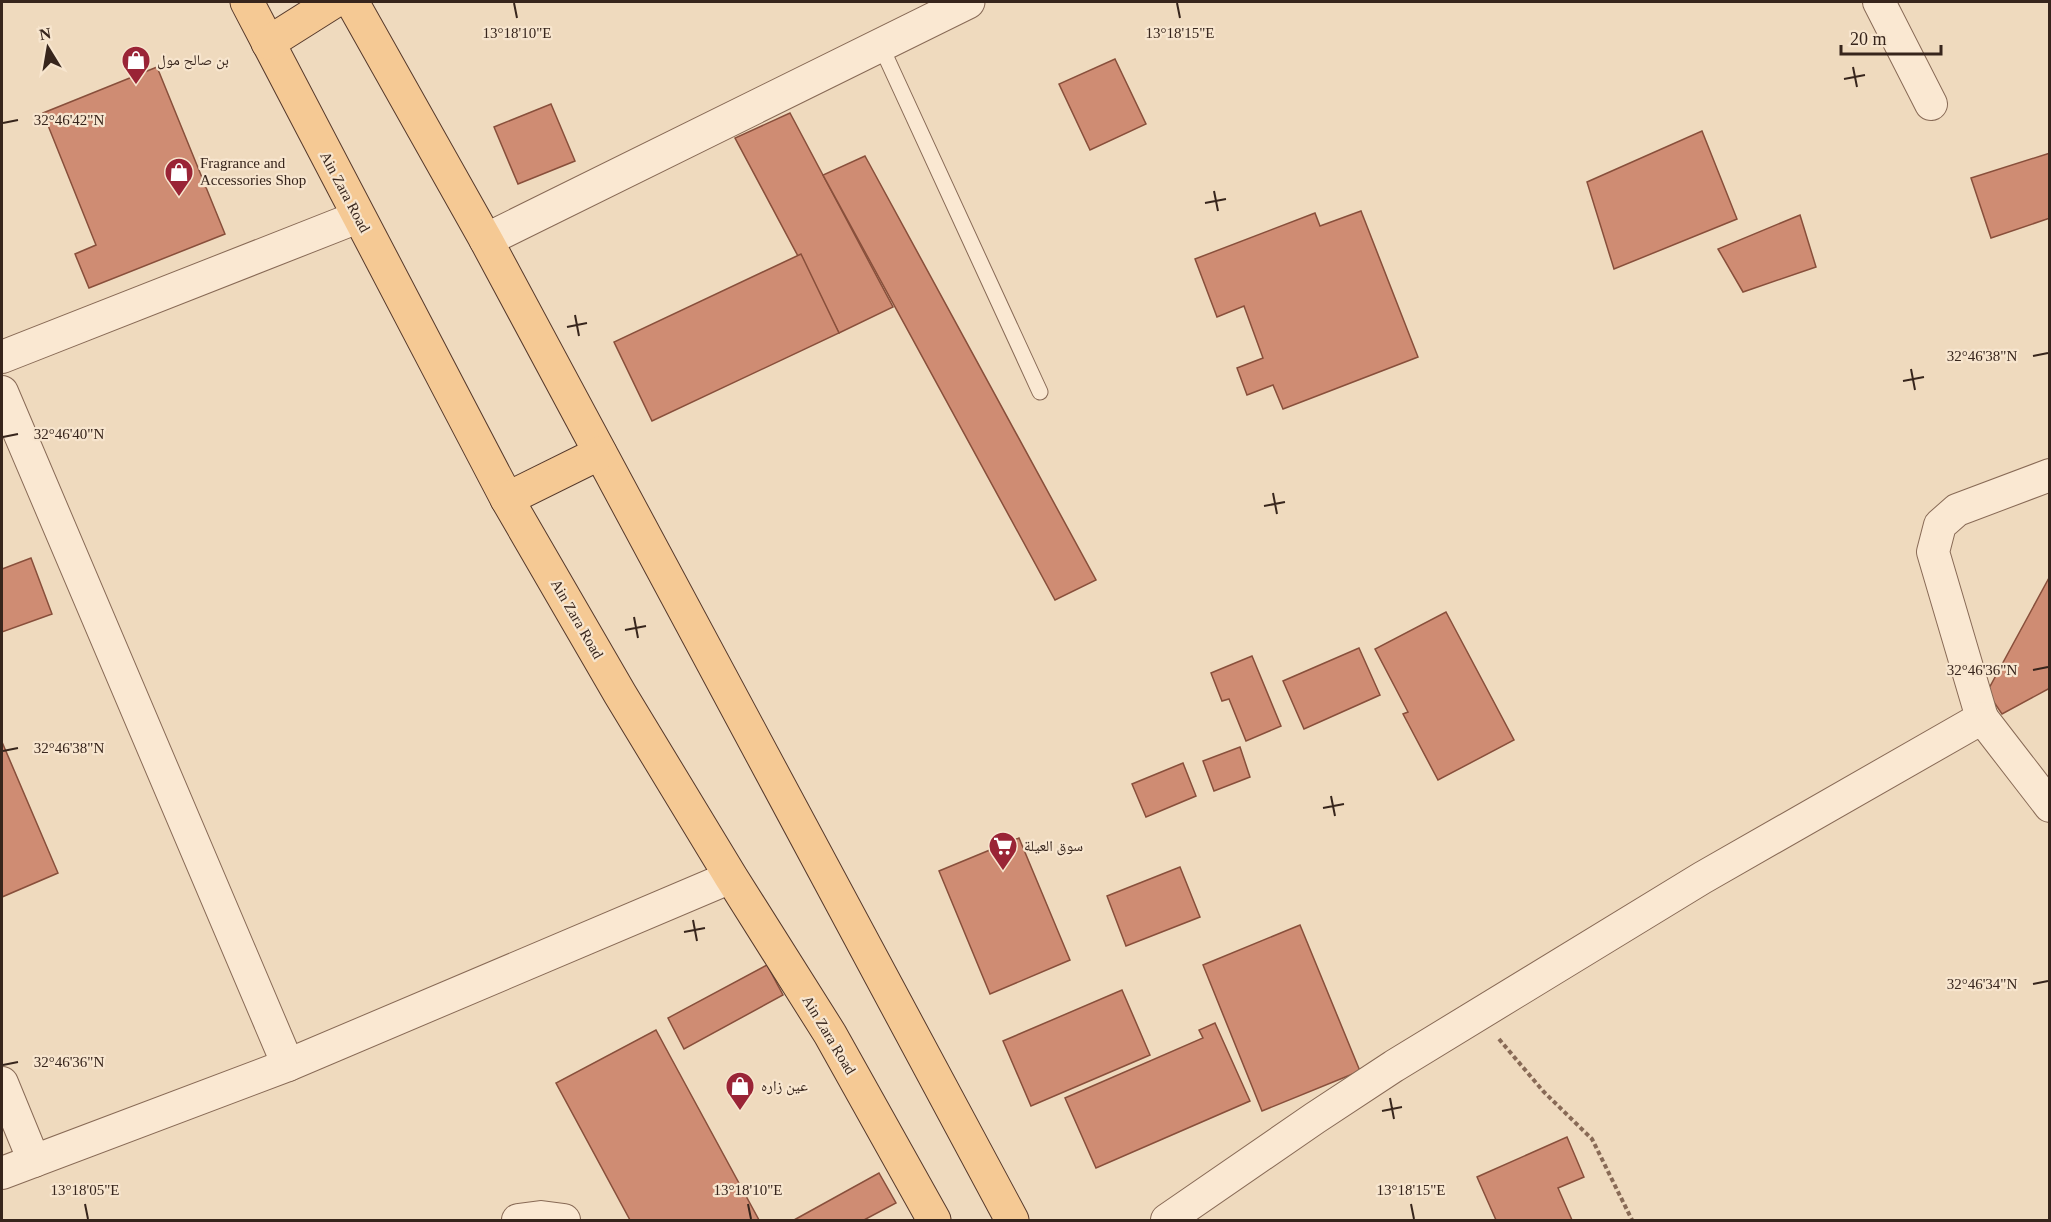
<svg xmlns="http://www.w3.org/2000/svg" width="2051" height="1222" viewBox="0 0 2051 1222" font-family="'Times New Roman','Noto Naskh Arabic',serif">
  <rect width="100%" height="100%" fill="#efdabe"/>
  <g fill="#cf8c73" stroke="#884f3b" stroke-width="1.5">
    <polygon points="1115,59 1146,124 1090,150 1059,84"/>
    <polygon points="157,67 225,234 89,288 75,254 96,245 43,113"/>
    <polygon points="551,104 575,161 518,184 494,127"/>
    <polygon points="790,113 893,307 839,333 735,138"/>
    <polygon points="1702,131 1737,219 1614,269 1587,182"/>
    <polygon points="2050,153 2050,218 1991,238 1971,178"/>
    <polygon points="865,156 1096,580 1055,600 823,175"/>
    <polygon points="1361,211 1418,357 1283,409 1273,385 1247,395 1237,368 1263,358 1244,306 1217,317 1195,259 1315,213 1320,226"/>
    <polygon points="1800,215 1816,267 1743,292 1718,249"/>
    <polygon points="801,254 839,333 652,421 614,342"/>
    <polygon points="31,558 52,614 2,632 2,569"/>
    <polygon points="2050,576 2050,688 2002,714 1987,692"/>
    <polygon points="1446,612 1514,740 1438,780 1403,714 1408,712 1375,649"/>
    <polygon points="1359,648 1380,695 1304,729 1283,681"/>
    <polygon points="1252,656 1281,726 1246,741 1229,699 1222,701 1211,673"/>
    <polygon points="2,742 58,873 2,897"/>
    <polygon points="1240,747 1250,777 1214,791 1203,761"/>
    <polygon points="1183,763 1196,796 1146,817 1132,784"/>
    <polygon points="1019,838 1070,960 990,994 939,871"/>
    <polygon points="1180,867 1200,917 1126,946 1107,896"/>
    <polygon points="1300,925 1360,1071 1262,1111 1203,965"/>
    <polygon points="767,965 783,995 684,1049 668,1018"/>
    <polygon points="1122,990 1150,1055 1031,1106 1003,1041"/>
    <polygon points="1215,1023 1250,1101 1096,1168 1065,1098 1203,1038 1199,1030"/>
    <polygon points="656,1030 670,1056 759,1220 630,1220 556,1083"/>
    <polygon points="1567,1137 1584,1177 1558,1188 1572,1220 1496,1220 1477,1177"/>
    <polygon points="879,1173 896,1203 864,1220 794,1220"/>
  </g>
  <g fill="none" stroke-linecap="round" stroke-linejoin="round">
    <g stroke="#886a56" stroke-width="17">
      <polyline id="service" points="880,44 1040,392"/>
    </g>
    <g stroke="#886a56" stroke-width="34">
      <g id="minor">
        <polyline points="1879,2 1931,104"/>
        <polyline points="2,357 358,217"/>
        <polyline points="2,392 288,1065"/>
        <polyline points="1982,718 1933,552 1940,525 1957,510 2050,475"/>
        <polyline points="2,1083 34,1161"/>
        <polyline points="2,1173 288,1065 731,877"/>
        <polyline points="518,1220 541,1217 564,1220"/>
        <polyline points="1167,1220 1315,1118 1394,1066 1702,878 1982,718 2050,806"/>
      </g>
    </g>
    <g stroke="#886a56" stroke-width="35">
      <polyline id="tertiary" points="486,240 968,2"/>
    </g>
    <g stroke="#56392b" stroke-width="35">
      <g id="primary">
        <polyline points="247,2 507,499 620,694 731,877 830,1034 934,1220"/>
        <polyline points="352,2 486,240 1012,1220"/>
        <polyline points="268,43 333,2"/>
        <polyline points="507,499 600,453"/>
      </g>
    </g>
    <polyline stroke="#886a56" stroke-width="4" stroke-dasharray="4.5 3" stroke-linecap="butt" points="1499,1039 1543,1091 1592,1139 1632,1220"/>
    <use href="#service" stroke="#fae8d2" stroke-width="15"/>
    <use href="#minor" stroke="#fae8d2" stroke-width="32"/>
    <use href="#tertiary" stroke="#fae8d2" stroke-width="33"/>
    <use href="#primary" stroke="#f5c994" stroke-width="33"/>
  </g>
  <path fill="none" stroke="#37251c" stroke-width="2" d="M514,3L517,18M1177,3L1180,18M1853,67L1857,87M1844,79L1865,75M3,123L18,120M1214,191L1218,211M1205,203L1226,199M575,315L579,336M567,327L587,323M2033,356L2048,353M1911,369L1915,390M1903,381L1924,377M3,437L18,434M1273,493L1277,514M1264,506L1285,502M634,617L638,638M625,630L646,626M2033,670L2048,667M3,751L18,748M1331,796L1335,816M1323,808L1344,804M693,920L697,941M684,932L705,928M2033,984L2048,981M3,1065L18,1062M1390,1098L1394,1119M1382,1111L1402,1107M85,1204L88,1219M748,1204L751,1219M1411,1204L1414,1219"/>
  <defs>
    <g id="shop-pin" transform="scale(1.5)"><path d="M0 17L-7.5 6A9.5 9.5 0 1 1 7.5 6Z" fill="#9a2436" stroke="#f7e5ce"/><path d="M-5-2.5h2.3a2.7 3.5 0 0 1 5.4 0H5L5.5 6h-11ZM-1.5-2.5h3a1.5 2.3 0 0 0-3 0Z" fill="#fff"/></g>
    <g id="supermarket-pin" transform="scale(1.5)"><path d="M0 17L-7.5 6A9.5 9.5 0 1 1 7.5 6Z" fill="#9a2436" stroke="#f7e5ce"/><path d="M-6-5.5h2.5l.6 2H6L4.5 2H-2.5L-4.4-4H-6ZM-1.5 3.2a1.3 1.3 0 1 0 .1 0ZM3 3.2a1.3 1.3 0 1 0 .1 0Z" fill="#fff"/></g>
  </defs>
  <g fill-rule="evenodd">
    <use href="#shop-pin" x="136" y="60"/>
    <use href="#shop-pin" x="179" y="172"/>
    <use href="#supermarket-pin" x="1003" y="846"/>
    <use href="#shop-pin" x="740" y="1086"/>
  </g>
  <g text-anchor="middle" stroke-width="4.5" stroke-linejoin="round" paint-order="stroke">
    <g font-size="15" fill="#37251c" stroke="#f7e5ce" text-anchor="start">
      <text x="157" y="65">بن صالح مول</text>
      <text x="200" y="168">Fragrance and<tspan x="200" dy="17">Accessories Shop</tspan></text>
      <text x="1024" y="851">سوق العيلة</text>
      <text x="761" y="1091">عين زاره</text>
    </g>
    <g font-size="15" fill="#37251c" stroke="#f7e5ce">
      <text transform="translate(345 192) rotate(62)" y="5">Ain Zara Road</text>
      <text transform="translate(577 619) rotate(60)" y="5">Ain Zara Road</text>
      <text transform="translate(829 1035) rotate(59)" y="5">Ain Zara Road</text>
    </g>
  </g>
  <g font-size="15" text-anchor="middle" fill="#37251c" stroke="#f7e5ce" stroke-width="4.5" stroke-linejoin="round" paint-order="stroke">
    <text x="517" y="38">13°18'10"E</text>
    <text x="1180" y="38">13°18'15"E</text>
    <text x="69" y="125">32°46'42"N</text>
    <text x="1982" y="361">32°46'38"N</text>
    <text x="69" y="439">32°46'40"N</text>
    <text x="1982" y="675">32°46'36"N</text>
    <text x="69" y="753">32°46'38"N</text>
    <text x="1982" y="989">32°46'34"N</text>
    <text x="69" y="1067">32°46'36"N</text>
    <text x="85" y="1195">13°18'05"E</text>
    <text x="748" y="1195">13°18'10"E</text>
    <text x="1411" y="1195">13°18'15"E</text>
  </g>
  <rect width="2051" height="1222" fill="none" stroke="#37251c" stroke-width="6"/>
  <g transform="translate(48 48) rotate(349)" stroke="#f7e5ce" stroke-width="4.5" paint-order="stroke">
  <path d="M0-4.5L10 22L0 15L-10 22Z" fill="#37251c"/>
  <text y="-9" font-size="16" font-weight="bold" text-anchor="middle" fill="#37251c">N</text>
  </g>
  <path d="M1841 45v9h100v-9" fill="none" stroke="#37251c" stroke-width="3"/>
  <text x="1850" y="45" font-size="18" fill="#37251c" stroke="#f7e5ce" stroke-width="4.5" paint-order="stroke">20 m</text>
</svg>
